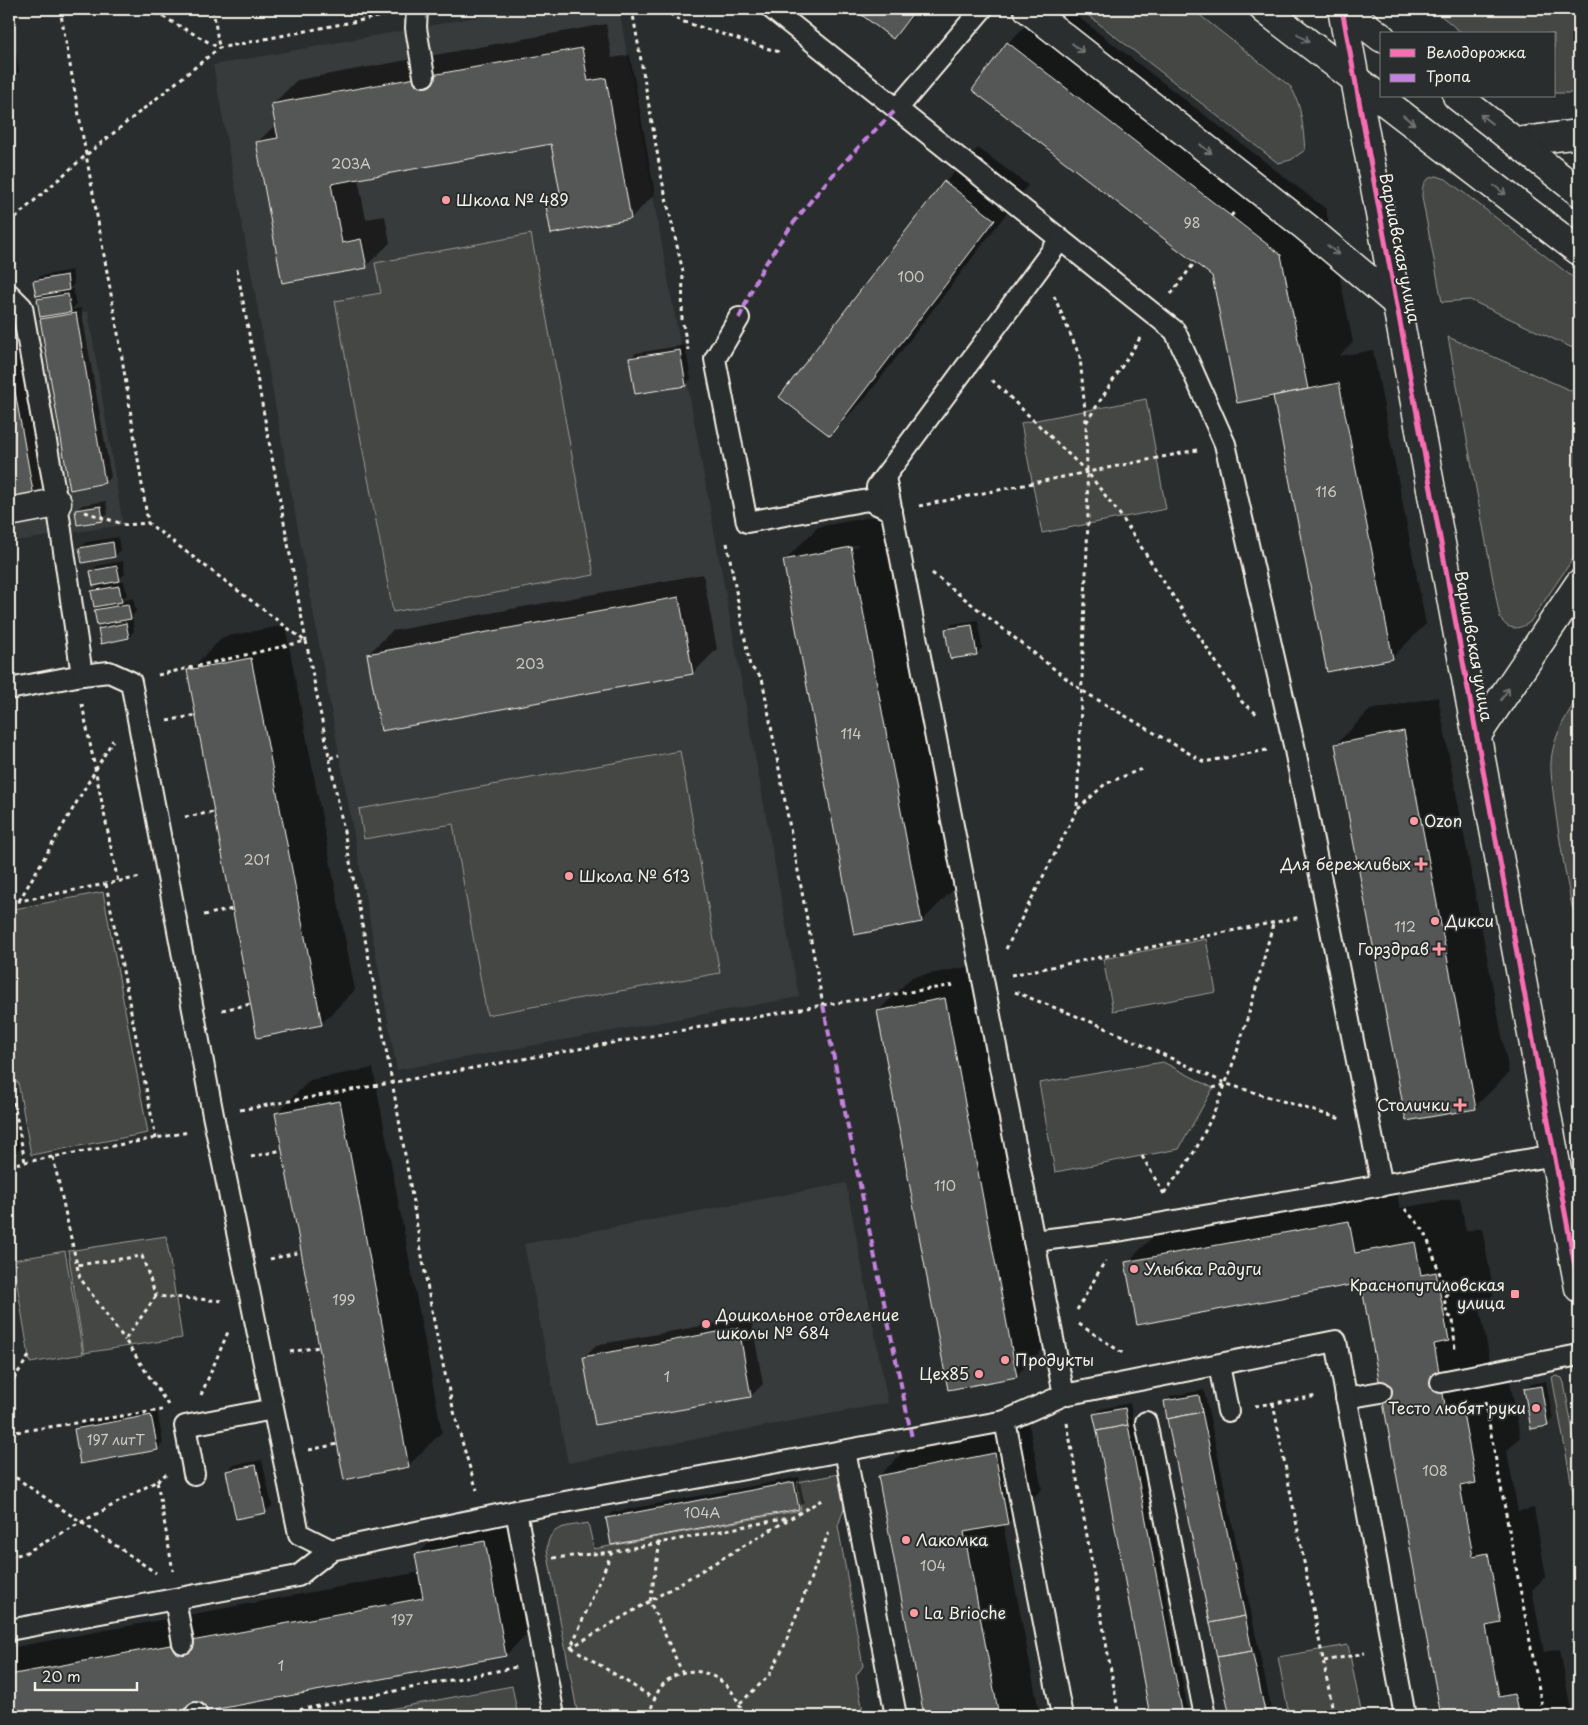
<svg xmlns="http://www.w3.org/2000/svg" width="1588" height="1725" viewBox="0 0 1588 1725" font-family="'Playpen Sans',sans-serif">
  <rect width="100%" height="100%" fill="#2a2d2e"/>
  <filter id="ink" filterUnits="userSpaceOnUse"><feTurbulence type="fractalNoise" baseFrequency=".02" numOctaves="2"/><feDisplacementMap in="SourceGraphic" scale="10" xChannelSelector="R" yChannelSelector="G"/><feConvolveMatrix kernelMatrix="1 2 1 2 8 2 1 2 1" color-interpolation-filters="sRGB"/></filter>
  <g filter="url(#ink)">
    <g fill="#373a3a">
      <polygon points="522,9 619,9 799,997 397,1070 213,65"/>
      <polygon points="88,311 123,525 9,542 9,324"/>
      <polygon points="846,1183 888,1403 568,1463 524,1244"/>
    </g>
    <g fill="#444645" stroke="#9c9c96">
      <path d="M1080,9H1192L1291,87C1302,106 1303,128 1305,150L1291,160L1278,163Z"/>
      <polygon points="1433,9 1579,9 1579,93 1554,93 1554,34 1463,34"/>
      <path d="M1437,176L1446,179L1579,282V351L1470,300L1442,302L1422,197C1422,184 1424,178 1437,176Z"/>
      <polygon points="531,234 594,575 393,612 335,301 381,293 375,263"/>
      <path d="M1448,337L1579,394V550L1530,622C1519,630 1508,631 1500,618Z"/>
      <polygon points="1146,399 1166,509 1042,533 1021,423"/>
      <path d="M1579,696V921L1578,925C1571,917 1549,781 1551,763C1552,739 1566,715 1579,696Z"/>
      <polygon points="680,751 720,973 487,1015 453,824 364,839 359,809"/>
      <polygon points="103,892 148,1133 31,1155 18,1082 9,1083 9,910"/>
      <polygon points="1206,939 1216,992 1113,1011 1103,959"/>
      <polygon points="1163,1062 1213,1088 1179,1149 1055,1172 1039,1083"/>
      <polygon points="166,1236 182,1338 84,1353 68,1251"/>
      <polygon points="65,1251 83,1354 30,1363 13,1260"/>
      <polygon points="1557,1376 1562,1378 1564,1383 1579,1465 1579,1525 1552,1377"/>
      <path d="M839,1474L845,1505L838,1526L863,1666L856,1676L864,1716H578L547,1550C548,1524 568,1527 588,1523L594,1549L801,1510L797,1482Z"/>
      <polygon points="1348,1645 1362,1716 1289,1716 1278,1657"/>
      <polygon points="512,1686 518,1716 353,1716"/>
    </g>
    <g fill="#0007" fill-rule="evenodd">
      <polygon points="856,9 921,9 892,37"/>
      <polygon points="1042,9 1068,9 1326,209 1353,342 1339,356 1373,350 1426,624 1392,658 1328,670 1274,394 1213,275 974,90 1008,43"/>
      <polygon points="606,24 612,58 630,55 655,194 631,218 548,206 561,193 552,143 358,178 366,219 385,216 390,243 366,266 283,281 258,142 276,124 273,104 297,80"/>
      <polygon points="16,52 19,72 13,77 9,78 9,54"/>
      <polygon points="978,148 1028,185 864,400 830,434 945,182"/>
      <polygon points="72,270 74,284 69,289 73,289 76,305 71,310 81,308 111,477 105,482 42,320 47,315 38,300 44,294 34,282 40,276"/>
      <polygon points="16,318 45,484 33,496 9,500 9,320"/>
      <polygon points="685,345 691,379 685,385 630,359 636,353"/>
      <polygon points="106,501 108,514 102,520 76,511 82,505"/>
      <path d="M885,514L956,887L922,921L784,561L818,527ZM857,545V547L822,554V552Z"/>
      <polygon points="118,537 120,550 115,556 80,548 86,542"/>
      <polygon points="123,561 125,574 119,579 91,571 97,566"/>
      <polygon points="703,574 717,649 693,673 368,654 392,631"/>
      <polygon points="124,581 127,595 120,601 133,598 136,612 132,616 134,631 129,637 99,629 106,622 96,610 102,604 93,592 99,586"/>
      <polygon points="978,620 982,648 976,654 946,630 952,624"/>
      <polygon points="285,625 355,990 321,1024 189,671 223,637"/>
      <polygon points="1438,697 1509,1073 1475,1107 1336,744 1370,710"/>
      <polygon points="978,965 1050,1342 1016,1376 878,1011 912,977"/>
      <polygon points="373,1068 442,1432 408,1466 276,1114 310,1080"/>
      <polygon points="13,1107 20,1148 15,1154 9,1155 9,1108"/>
      <polygon points="1394,1176 1400,1208 1460,1198 1466,1231 1482,1228 1494,1294 1480,1308 1492,1371 1508,1369 1520,1437 1507,1451 1518,1511 1534,1508 1546,1576 1532,1590 1544,1652 1560,1649 1572,1716 1442,1716 1362,1282 1127,1263 1172,1217"/>
      <polygon points="751,1317 763,1384 751,1396 584,1357 596,1345"/>
      <polygon points="1546,1381 1553,1419 1547,1425 1525,1390 1531,1384"/>
      <polygon points="1204,1390 1273,1716 1232,1716 1165,1402 1171,1396"/>
      <polygon points="1130,1403 1189,1716 1151,1716 1095,1414 1100,1409"/>
      <polygon points="157,1410 163,1443 157,1449 75,1430 81,1424"/>
      <polygon points="1028,1420 1042,1489 1007,1523 1003,1524 1040,1716 925,1716 879,1476 913,1442"/>
      <polygon points="262,1460 272,1506 266,1511 237,1518 227,1471 233,1465"/>
      <polygon points="799,1477 804,1502 798,1508 607,1518 613,1512"/>
      <polygon points="519,1508 540,1621 506,1655 173,1716 9,1716 9,1648 420,1572 417,1555 451,1521"/>
    </g>
    <g fill="#555756" stroke="#f4f1e8">
      <polygon points="854,9 916,9 893,39"/>
      <polygon points="1007,42 1281,255 1308,389 1237,403 1212,276 972,90"/>
      <polygon points="582,48 588,81 606,78 631,219 551,234 546,206 562,203 551,144 331,184 342,243 361,239 367,268 282,283 256,142 278,138 271,104"/>
      <polygon points="10,57 14,79 9,80 9,58"/>
      <polygon points="944,181 995,220 830,436 779,397"/>
      <polygon points="67,275 69,290 36,296 33,281"/>
      <polygon points="68,294 71,312 40,317 37,299"/>
      <polygon points="76,313 105,483 70,490 40,319"/>
      <polygon points="680,350 686,386 635,394 629,358"/>
      <polygon points="9,358 34,497 9,502"/>
      <polygon points="1339,383 1393,659 1327,672 1273,396"/>
      <polygon points="101,506 103,521 77,525 75,510"/>
      <polygon points="113,542 115,557 82,563 79,548"/>
      <polygon points="851,547 922,922 854,935 783,560"/>
      <polygon points="117,566 120,581 93,586 90,571"/>
      <polygon points="119,586 122,602 94,607 91,591"/>
      <polygon points="679,597 693,674 381,731 367,654"/>
      <polygon points="128,604 131,619 97,625 94,610"/>
      <polygon points="126,623 129,638 101,644 98,629"/>
      <polygon points="972,625 977,655 950,659 945,629"/>
      <polygon points="251,658 322,1025 257,1038 187,670"/>
      <polygon points="1404,731 1476,1109 1406,1121 1335,744"/>
      <polygon points="945,998 1017,1377 948,1390 877,1011"/>
      <polygon points="340,1101 409,1467 344,1480 275,1113"/>
      <polygon points="9,1121 15,1155 9,1156"/>
      <polygon points="1349,1221 1355,1253 1415,1242 1421,1275 1436,1272 1449,1341 1434,1344 1447,1416 1463,1413 1476,1483 1460,1486 1473,1556 1488,1553 1501,1623 1486,1626 1499,1697 1514,1694 1519,1716 1441,1716 1361,1283 1137,1325 1125,1262"/>
      <polygon points="739,1328 751,1397 595,1425 583,1357"/>
      <polygon points="1541,1386 1548,1426 1531,1429 1524,1389"/>
      <polygon points="1199,1395 1202,1412 1167,1419 1164,1401"/>
      <polygon points="1125,1408 1128,1425 1097,1431 1093,1414"/>
      <polygon points="1202,1412 1245,1616 1210,1623 1167,1419"/>
      <polygon points="151,1415 158,1450 80,1464 74,1429"/>
      <polygon points="1128,1425 1183,1716 1150,1716 1097,1431"/>
      <polygon points="995,1453 1008,1524 964,1532 999,1716 924,1716 878,1476"/>
      <polygon points="256,1465 266,1513 236,1519 226,1471"/>
      <polygon points="794,1482 799,1509 611,1545 606,1518"/>
      <polygon points="485,1541 506,1656 180,1716 9,1716 9,1675 423,1598 415,1554"/>
      <polygon points="1245,1616 1252,1651 1217,1657 1210,1623"/>
      <polygon points="1252,1651 1266,1716 1230,1716 1217,1657"/>
    </g>
    <g fill="none" stroke-linecap="round" stroke-linejoin="round">
      <g stroke="#f4f1e8" stroke-width="24">
        <g id="service">
          <polyline points="417,9 416,28 424,76"/>
          <polyline points="772,9 1175,331 1225,444 1294,745 1382,1186"/>
          <polyline points="897,109 982,9"/>
          <polyline points="9,294 22,307 57,503 82,675 9,689"/>
          <polyline points="739,318 715,359 747,522 868,500 892,511"/>
          <polyline points="885,477 1064,1395"/>
          <polyline points="877,487 1060,240"/>
          <polyline points="82,675 109,672 131,682 213,1115 299,1534 331,1550"/>
          <polyline points="1034,1241 1123,1230 1555,1155"/>
          <polyline points="1219,1365 1228,1411"/>
          <polyline points="1441,1382 1579,1355"/>
          <polyline points="1346,1398 1381,1392"/>
          <polyline points="1005,1421 1062,1716"/>
          <polyline points="1146,1422 1205,1716"/>
          <polyline points="845,1451 896,1716"/>
          <polyline points="194,1474 185,1426 273,1409"/>
          <polyline points="516,1511 554,1716"/>
          <polyline points="175,1600 183,1643"/>
          <polyline points="9,1630 298,1576 331,1550 516,1511 1005,1421 1064,1395 1336,1341 1405,1716"/>
          <polyline points="195,1716 196,1713"/>
        </g>
      </g>
      <g stroke="#f4f1e8" stroke-width="31">
        <g id="minor">
          <polyline points="1028,9 1306,227 1399,305"/>
          <polyline points="9,512 57,503"/>
        </g>
      </g>
      <g stroke="#f4f1e8" stroke-width="31">
        <g id="tertiary">
          <polyline points="1342,9 1579,1288"/>
          <polyline points="1516,142 1579,134"/>
          <polyline points="1477,735 1579,584"/>
        </g>
      </g>
      <g stroke="#f4f1e8" stroke-width="31">
        <g id="secondary">
          <polyline points="1264,9 1579,251"/>
          <polyline points="1344,9 1382,38"/>
          <polyline points="1457,96 1579,192"/>
        </g>
      </g>
      <g stroke="#f4f1e8" stroke-width="3" stroke-dasharray="4 4" stroke-linecap="butt">
        <polyline points="60,9 119,339 148,523 305,641"/>
        <polyline points="149,9 219,48"/>
        <polyline points="213,9 219,47"/>
        <polyline points="632,9 662,180 683,272 682,319 688,350"/>
        <polyline points="663,9 681,21 779,52"/>
        <polyline points="1231,216 1236,210"/>
        <polyline points="9,223 85,156 219,48 388,15"/>
        <polyline points="237,269 306,641"/>
        <polyline points="1171,294 1195,262"/>
        <polyline points="1054,296 1080,357 1086,422"/>
        <polyline points="992,380 1088,473 1121,516 1242,702 1258,715"/>
        <polyline points="919,506 1197,450"/>
        <polyline points="85,512 126,525 148,523"/>
        <polyline points="727,543 750,666 762,678 823,1005"/>
        <polyline points="932,573 1081,690 1204,762 1267,750"/>
        <path d="M158,675L306,641C338,801 370,960 399,1120C421,1244 437,1371 477,1490"/>
        <polyline points="82,704 118,882"/>
        <polyline points="167,721 196,715"/>
        <polyline points="330,758 339,755"/>
        <polyline points="1078,809 1105,784 1144,768"/>
        <polyline points="185,817 214,812"/>
        <polyline points="106,884 156,1139"/>
        <polyline points="19,901 113,740"/>
        <polyline points="9,903 141,877"/>
        <polyline points="204,915 233,909"/>
        <polyline points="1574,943 1579,942"/>
        <polyline points="1006,949 1077,810 1088,521 1086,423 1140,338"/>
        <polyline points="1011,975 1301,917"/>
        <polyline points="1015,992 1099,1025 1227,1084"/>
        <polyline points="222,1010 251,1004"/>
        <polyline points="1213,1088 1227,1084 1341,1119"/>
        <polyline points="9,1098 13,1098 25,1162"/>
        <polyline points="240,1110 823,1005 955,985"/>
        <polyline points="1142,1156 1164,1194"/>
        <polyline points="53,1157 77,1265 142,1256 156,1296 224,1301"/>
        <polyline points="251,1157 282,1150"/>
        <polyline points="9,1165 189,1132"/>
        <path d="M1164,1193C1176,1177 1190,1161 1199,1143C1235,1074 1253,999 1273,924"/>
        <polyline points="1405,1209 1425,1232 1447,1294 1444,1297 1447,1315 1453,1318 1455,1351"/>
        <polyline points="270,1259 301,1252"/>
        <polyline points="77,1266 80,1278 125,1340"/>
        <polyline points="9,1270 15,1272"/>
        <polyline points="156,1296 125,1340 168,1405"/>
        <polyline points="1077,1310 1105,1261"/>
        <polyline points="1079,1324 1124,1354"/>
        <polyline points="290,1352 319,1347"/>
        <polyline points="9,1386 29,1356"/>
        <polyline points="201,1395 228,1332"/>
        <polyline points="1485,1402 1544,1716"/>
        <polyline points="1273,1403 1334,1716"/>
        <polyline points="1255,1406 1318,1396"/>
        <polyline points="1067,1423 1119,1716"/>
        <polyline points="9,1433 162,1410"/>
        <polyline points="309,1450 338,1444"/>
        <polyline points="9,1473 156,1573"/>
        <polyline points="157,1481 166,1474"/>
        <polyline points="660,1542 650,1602 682,1672"/>
        <polyline points="612,1552 571,1647 653,1698"/>
        <polyline points="9,1557 25,1553 157,1481 173,1571"/>
        <polyline points="553,1558 612,1552 788,1518"/>
        <polyline points="570,1648 825,1498"/>
        <polyline points="1324,1661 1365,1653"/>
        <polyline points="740,1703 769,1676 783,1649 830,1529"/>
        <polyline points="268,1716 517,1667"/>
        <path d="M650,1716C659,1651 731,1662 743,1716"/>
      </g>
      <use href="#service" stroke="#2a2d2e" stroke-width="20"/>
      <use href="#minor" stroke="#2a2d2e" stroke-width="28"/>
      <use href="#tertiary" stroke="#2a2d2e" stroke-width="28"/>
      <use href="#secondary" stroke="#2a2d2e" stroke-width="28"/>
      <g stroke="#c483df" stroke-width="4" stroke-dasharray="8 4" stroke-linecap="butt">
        <path d="M739,318C746,304 752,287 760,273C794,215 848,155 897,109"/>
        <polyline points="823,1005 912,1438"/>
      </g>
      <g stroke="#2a2d2e" stroke-width="8">
        <polyline id="cycleway" points="1342,9 1579,1288"/>
      </g>
      <use href="#cycleway" stroke="#f96db3" stroke-width="5"/>
    </g>
    <defs><path id="oneway-shaft" d="M-6 0H5M1.5-3L5.5 0L1.5 3" fill="none" stroke-width="1.6" stroke-linecap="round" stroke-linejoin="round" transform="scale(1.25)"/></defs>
    <g stroke="#71726f">
      <use href="#oneway-shaft" transform="translate(1303 38) rotate(37)"/>
      <use href="#oneway-shaft" transform="translate(1078 48) rotate(38)"/>
      <use href="#oneway-shaft" transform="translate(1486 119) rotate(-142)"/>
      <use href="#oneway-shaft" transform="translate(1409 120) rotate(38)"/>
      <use href="#oneway-shaft" transform="translate(1206 149) rotate(38)"/>
      <use href="#oneway-shaft" transform="translate(1500 190) rotate(37)"/>
      <use href="#oneway-shaft" transform="translate(1333 250) rotate(40)"/>
      <use href="#oneway-shaft" transform="translate(1505 694) rotate(-56)"/>
    </g>
  </g>
  <g fill="#ff9aa2" stroke="#2a2d2e" stroke-width="2">
    <circle cx="446" cy="200" r="5"/>
    <circle cx="1414" cy="821" r="5"/>
    <path d="M1418.5 856.5h5v5h5v5h-5v5h-5v-5h-5v-5h5z"/>
    <circle cx="569" cy="876" r="5"/>
    <circle cx="1435" cy="921" r="5"/>
    <path d="M1436.5 941.5h5v5h5v5h-5v5h-5v-5h-5v-5h5z"/>
    <path d="M1457.5 1097.5h5v5h5v5h-5v5h-5v-5h-5v-5h5z"/>
    <circle cx="1134" cy="1269" r="5"/>
    <rect x="1510" y="1289" width="10" height="10" rx="2.5"/>
    <circle cx="706" cy="1324" r="5"/>
    <circle cx="1005" cy="1360" r="5"/>
    <circle cx="979" cy="1374" r="5"/>
    <circle cx="1536" cy="1408" r="5"/>
    <circle cx="906" cy="1540" r="5"/>
    <circle cx="914" cy="1613" r="5"/>
  </g>
  <g text-anchor="middle" stroke-width="4" stroke-linejoin="round" paint-order="stroke">
    <g font-size="14" fill="#cccac4">
      <text x="351" y="169">203А</text>
      <text x="1192" y="228">98</text>
      <text x="911" y="282">100</text>
      <text x="1326" y="497">116</text>
      <text x="530" y="669">203</text>
      <text x="851" y="739">114</text>
      <text x="257" y="865">201</text>
      <text x="1405" y="932">112</text>
      <text x="945" y="1191">110</text>
      <text x="344" y="1305">199</text>
      <text x="667" y="1382">1</text>
      <text x="116" y="1445">197 литТ</text>
      <text x="1435" y="1476">108</text>
      <text x="702" y="1518">104А</text>
      <text x="933" y="1571">104</text>
      <text x="402" y="1625">197</text>
      <text x="281" y="1671">1</text>
    </g>
    <g font-size="16" fill="#f4f1e8" stroke="#2a2d2e" text-anchor="start">
      <text x="456" y="206">Школа № 489</text>
      <text x="1424" y="827">Ozon</text>
      <text x="1411" y="870" text-anchor="end">Для бережливых</text>
      <text x="579" y="882">Школа № 613</text>
      <text x="1445" y="927">Дикси</text>
      <text x="1429" y="955" text-anchor="end">Горздрав</text>
      <text x="1450" y="1111" text-anchor="end">Столички</text>
      <text x="1144" y="1275">Улыбка Радуги</text>
      <text x="1505" y="1291" text-anchor="end">Краснопутиловская<tspan x="1505" dy="18">улица</tspan></text>
      <text x="716" y="1321">Дошкольное отделение<tspan x="716" dy="18">школы № 684</tspan></text>
      <text x="1015" y="1366">Продукты</text>
      <text x="969" y="1380" text-anchor="end">Цех85</text>
      <text x="1526" y="1414" text-anchor="end">Тесто любят руки</text>
      <text x="916" y="1546">Лакомка</text>
      <text x="924" y="1619">La Brioche</text>
    </g>
    <g font-size="16" fill="#f4f1e8" stroke="#2a2d2e">
      <text transform="translate(1400 248) rotate(79)" y="6">Варшавская улица</text>
      <text transform="translate(1474 646) rotate(80)" y="6">Варшавская улица</text>
    </g>
  </g>
  <rect width="1588" height="1725" fill="none" stroke="#2a2d2e" stroke-width="30"/>
  <rect x="15" y="15" width="1558" height="1695" fill="none" stroke="#f4f1e8" stroke-width="2" filter="url(#ink)"/>
  <rect x="1380" y="32" width="175" height="65" fill="#2a2d2e" stroke="#7b7b78"/>
  <rect x="1390" y="49" width="25" height="8" fill="#f96db3" stroke="#7b7b78"/>
  <text x="1426" y="58" font-size="15" fill="#f4f1e8">Велодорожка</text>
  <rect x="1390" y="74" width="25" height="8" fill="#c483df" stroke="#7b7b78"/>
  <text x="1426" y="82" font-size="15" fill="#f4f1e8">Тропа</text>
  <path d="M35 1682v8h102v-8" fill="none" stroke="#f4f1e8" stroke-width="2.5"/>
  <text x="42" y="1682" font-size="15" fill="#f4f1e8" stroke="#2a2d2e" stroke-width="4" paint-order="stroke">20 m</text>
</svg>
